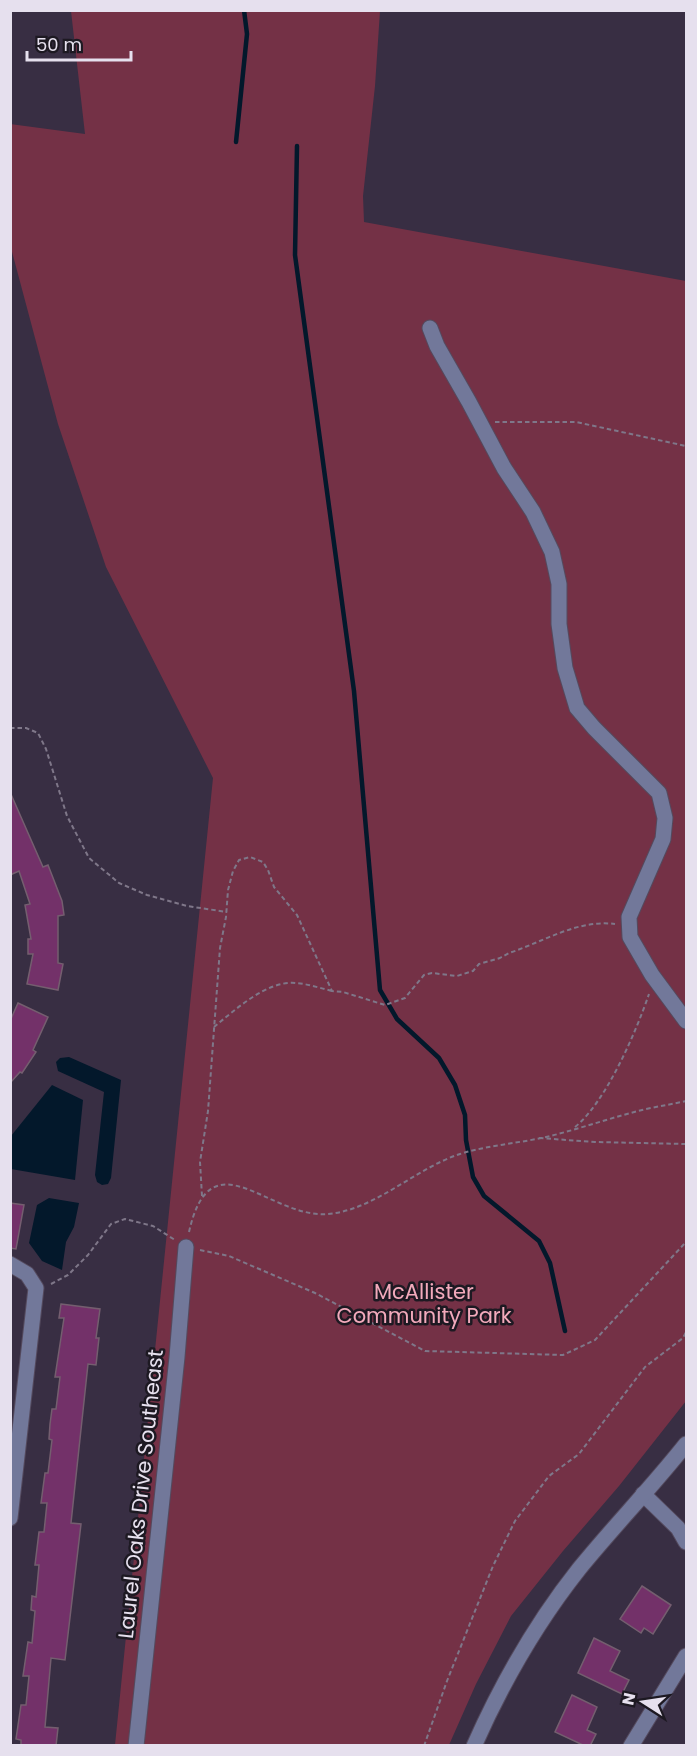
<svg xmlns="http://www.w3.org/2000/svg" width="697" height="1756" viewBox="0 0 697 1756" font-family="Poppins,sans-serif">
  <rect width="100%" height="100%" fill="#382e43"/>
  <polygon fill="#743146" points="71,11 380,11 375,86 363,196 364,222 686,281 686,1401 619,1486 563,1551 511,1616 476,1684 449,1745 115,1745 213,778 106,567 58,424 11,248 10,124 85,134"/>
  <g fill="#03182b">
    <polygon points="69,1057 121,1080 111,1178 108,1184 102,1185 97,1182 95,1175 104,1092 58,1071 56,1062 60,1058"/>
    <polygon points="52,1085 83,1100 75,1180 11,1169 11,1136"/>
    <polygon points="49,1198 79,1203 74,1227 66,1242 62,1270 42,1261 29,1243 37,1205"/>
  </g>
  <g fill="none" stroke-linecap="round" stroke-linejoin="round">
    <g stroke="#03182b" stroke-width="4.5">
      <polyline points="236,142 247,34 244,10"/>
      <polyline points="297,146 295,255 354,691 380,990 397,1019 439,1058 455,1085 465,1115 466,1140 473,1177 484,1196 539,1241 550,1263 565,1331"/>
    </g>
  </g>
  <g fill="#733169" stroke="#745e6f" stroke-width="1.5">
    <polygon points="10,792 43,867 48,865 62,901 64,915 58,916 58,963 63,964 58,990 27,984 33,954 28,954 28,939 31,939 25,905 30,904 19,871 10,875"/>
    <polygon points="18,1003 48,1017 33,1050 36,1052 22,1073 20,1072 10,1083 10,1021"/>
    <polygon points="10,1203 24,1205 16,1249 10,1248"/>
    <polygon points="61,1304 100,1309 96,1338 99,1338 96,1365 88,1364 71,1523 81,1524 65,1660 51,1658 45,1727 58,1728 56,1746 21,1746 21,1740 16,1739 21,1705 26,1705 29,1676 23,1676 28,1642 32,1643 35,1611 31,1610 32,1596 36,1597 39,1565 35,1565 39,1532 44,1532 47,1503 41,1503 45,1473 48,1473 52,1440 49,1439 50,1424 52,1409 56,1409 60,1377 55,1377 64,1318 59,1318"/>
    <polygon points="642,1586 671,1605 653,1634 644,1628 641,1633 620,1619"/>
    <polygon points="594,1638 620,1651 610,1671 629,1680 622,1694 578,1673"/>
    <polygon points="572,1695 597,1707 587,1730 596,1734 590,1746 585,1746 555,1732"/>
  </g>
  <g fill="none" stroke-linecap="round" stroke-linejoin="round">
    <g stroke="#544a5e" stroke-width="17">
      <g id="minor">
        <polyline points="430,328 437,346 469,402 504,468 533,512 552,552 559,584 559,624 565,668 577,708 594,728 659,793 665,818 663,839 629,917 630,937 652,975 686,1021"/>
        <polyline points="10,1264 27,1274 36,1288 10,1518"/>
        <polyline points="643,1494 678,1528 686,1542"/>
        <polyline points="136,1746 177,1357 186,1247"/>
        <path d="M474,1746C502,1683 537,1622 579,1569C614,1526 652,1487 686,1444"/>
        <polyline points="631,1746 686,1656"/>
      </g>
    </g>
    <g stroke="#7f7789" stroke-width="2" stroke-dasharray="4.5 3" stroke-linecap="butt">
      <polyline points="495,422 576,422 686,446"/>
      <polyline points="10,728 26,728 38,733 46,749 67,816 89,858 119,883 147,895 187,906 227,912"/>
      <path d="M214,1027C235,1010 267,980 296,983C308,984 320,988 332,991"/>
      <path d="M575,1127C606,1102 636,1032 649,994"/>
      <polyline points="539,1138 595,1142 686,1144"/>
      <path d="M202,1196L200,1162L208,1111L220,948L226,917L228,890L233,871L239,860L250,857L263,862L268,870L274,887L297,915L332,991L343,992L385,1005L405,998L424,975L432,973L457,976L473,971L479,964L500,958L509,953C543,942 578,919 615,924"/>
      <path d="M189,1232C211,1134 269,1219 328,1214C375,1210 416,1168 460,1154C492,1144 526,1143 558,1134C588,1126 617,1116 646,1109C660,1106 673,1104 686,1101"/>
      <polyline points="200,1250 229,1256 315,1293 425,1351 563,1355 595,1340 686,1242"/>
      <polyline points="51,1284 68,1275 88,1255 111,1224 125,1219 153,1226 175,1240"/>
      <polyline points="424,1746 447,1681 493,1566 515,1521 549,1476 579,1454 645,1367 683,1338 686,1332"/>
    </g>
    <use href="#minor" stroke="#72789a" stroke-width="15"/>
  </g>
  <g text-anchor="middle" stroke-width="5" stroke-linejoin="round" paint-order="stroke">
    <g font-size="21" fill="#f3aabc" stroke="#1d1922">
      <text x="424" y="1299">McAllister<tspan x="424" dy="24">Community Park</tspan></text>
    </g>
    <g font-size="21" fill="#e6e0ee" stroke="#1d1922">
      <text transform="translate(141 1494) rotate(-84)" y="7">Laurel Oaks Drive Southeast</text>
    </g>
  </g>
  <rect width="697" height="1756" fill="none" stroke="#e6e0ee" stroke-width="24"/>
  <g transform="translate(643 1702) rotate(282)" stroke="#1d1922" stroke-width="4.5" paint-order="stroke">
  <path d="M0-4.5L10 22L0 15L-10 22Z" fill="#e6e0ee"/>
  <text y="-9" font-size="16" font-weight="bold" text-anchor="middle" fill="#e6e0ee">N</text>
  </g>
  <path d="M27 51v9h104v-9" fill="none" stroke="#e6e0ee" stroke-width="3"/>
  <text x="36" y="51" font-size="18" fill="#e6e0ee" stroke="#1d1922" stroke-width="4.5" paint-order="stroke">50 m</text>
</svg>
